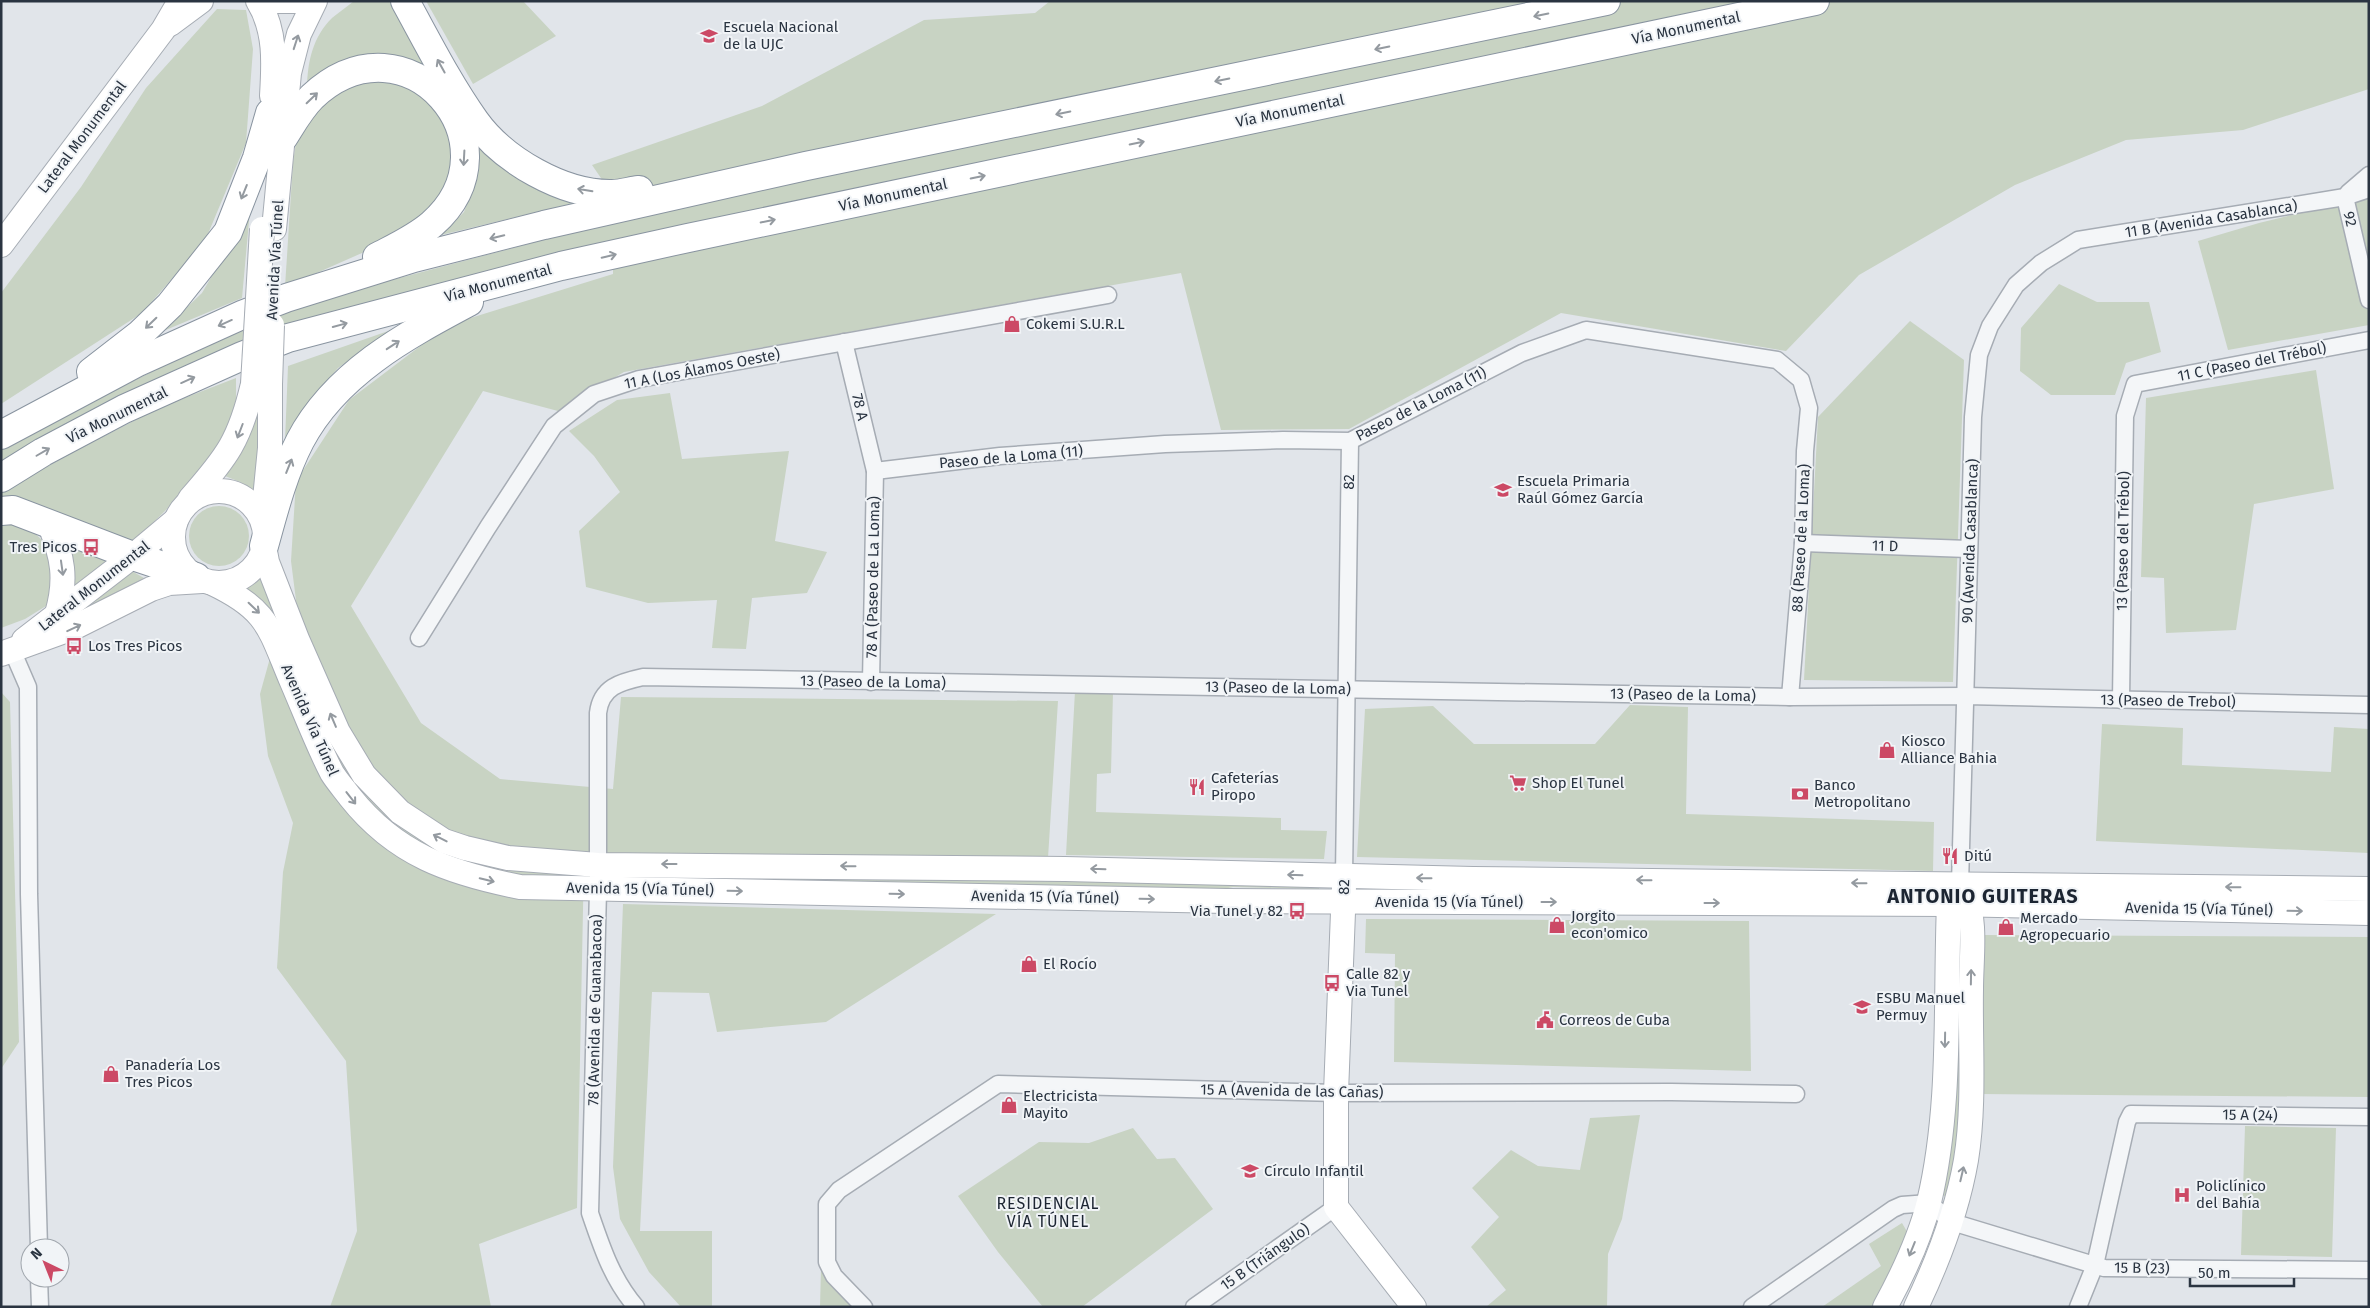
<svg xmlns="http://www.w3.org/2000/svg" width="2370" height="1308" viewBox="0 0 2370 1308" font-family="'Fira Sans',sans-serif">
  <rect width="100%" height="100%" fill="#e1e5ea"/>
  <g fill="#c8d3c3">
    <path d="M354,1H396L437,78L307,86C308,60 313,37 332,18C339,12 347,7 354,1Z"/>
    <polygon points="426,1 523,1 556,36 473,84"/>
    <polygon points="1050,1 2369,1 2369,89 2243,130 2126,140 2015,185 1859,275 1786,351 1561,313 1349,429 1221,430 1181,273 624,372 558,411 483,391 351,606 421,723 500,779 613,789 621,697 1058,701 1048,858 584,860 577,1208 479,1244 491,1307 330,1307 357,1231 346,1061 277,968 283,872 293,823 268,756 260,694 275,640 242,586 251,582 258,575 271,601 299,624 291,561 296,481 349,400 448,325 613,274 613,242 439,286 1,467 1,450 28,434 241,327 339,294 607,223 612,194 592,165 762,106 924,20 1035,13"/>
    <polygon points="217,9 246,10 253,49 246,143 205,241 142,313 1,404 1,293 81,187 146,88"/>
    <polygon points="383,79 410,87 432,103 447,124 455,149 444,200 405,234 285,287 293,162 297,136 330,92"/>
    <polygon points="475,138 546,190 574,203 441,235 464,212 478,174"/>
    <polygon points="2369,196 2369,325 2228,350 2198,241 2259,223"/>
    <polygon points="250,210 242,298 161,332 202,293"/>
    <polygon points="2059,284 2097,302 2149,302 2161,352 2126,363 2115,395 2051,395 2020,371 2021,328"/>
    <polygon points="1910,321 1964,360 1953,682 1804,680 1818,417"/>
    <polygon points="394,329 338,368 303,410 285,441 288,366"/>
    <polygon points="2316,370 2334,489 2254,504 2236,630 2166,633 2164,578 2141,577 2146,398"/>
    <polygon points="236,378 236,400 227,439 165,511 133,542 1,500 1,492 77,450 161,407"/>
    <polygon points="670,393 682,459 789,451 775,541 827,552 807,593 752,598 746,649 712,648 717,600 648,603 586,587 579,531 620,492 594,456 569,431 617,400"/>
    <polygon points="259,396 258,496 240,482 225,476 248,438"/>
    <circle cx="219" cy="536" r="30"/>
    <polygon points="1,519 25,524 44,542 50,557 52,588 46,606 25,619 1,628"/>
    <polygon points="64,539 112,561 70,596"/>
    <polygon points="128,569 144,578 51,631"/>
    <polygon points="1075,691 1113,692 1111,773 1097,774 1096,812 1281,818 1281,830 1327,831 1324,859 1066,855"/>
    <polygon points="1,692 10,702 19,1042 1,1069"/>
    <polygon points="1630,705 1688,707 1686,814 1934,822 1933,871 1357,857 1365,709 1433,706 1474,744 1595,744"/>
    <polygon points="2102,724 2183,728 2182,765 2331,772 2334,727 2369,729 2369,853 2096,841"/>
    <polygon points="737,873 1319,884 1319,889 1233,887 1200,894 633,880 633,876"/>
    <polygon points="623,904 996,914 826,1022 717,1032 709,993 652,992 640,1231 712,1231 712,1307 681,1307 649,1272 620,1219 613,1167"/>
    <polygon points="1366,919 1749,921 1751,1071 1394,1062 1395,954 1365,953"/>
    <polygon points="1982,935 2369,937 2369,1097 1980,1094"/>
    <polygon points="1954,951 1961,951 1958,1138 1948,1197 1941,1195"/>
    <polygon points="1640,1115 1622,1219 1608,1254 1607,1307 1486,1307 1506,1290 1471,1247 1499,1217 1472,1188 1511,1150 1538,1166 1580,1170 1590,1118"/>
    <polygon points="2245,1126 2336,1128 2332,1257 2241,1255"/>
    <polygon points="1133,1128 1157,1159 1175,1158 1213,1209 1082,1307 1043,1307 998,1252 958,1196 1039,1142 1089,1143"/>
    <polygon points="1902,1223 1909,1235 1874,1307 1822,1307 1881,1266 1869,1244"/>
    <polygon points="821,1269 855,1307 820,1307"/>
  </g>
  <g fill="none" stroke-linecap="round" stroke-linejoin="round">
    <g stroke="#a6acb4" stroke-width="19">
      <g id="street">
        <polyline points="2348,193 2369,175"/>
        <polyline points="2345,197 2369,300"/>
        <polyline points="844,342 875,471 871,682"/>
        <polyline points="875,471 1000,456 1165,444 1283,440 1350,441 1522,353 1586,330 1777,360 1801,380 1809,408 1805,451 1803,543 1790,697"/>
        <polyline points="1803,543 1968,549"/>
        <polyline points="419,638 488,527 554,426 594,394 639,379 1108,295"/>
        <polyline points="12,650 28,687 29,894 39,1248"/>
        <polyline points="2121,700 2125,416 2135,384 2369,340"/>
        <polyline points="1344,876 1350,441"/>
        <polyline points="1960,884 1973,417 1979,355 1990,326 2016,285 2041,263 2078,240 2345,197 2369,189"/>
        <polyline points="39,1278 40,1307"/>
        <path d="M636,1307C612,1279 602,1248 590,1213L598,890V713C601,687 620,682 643,677L1790,697L1966,696L2369,705"/>
        <polyline points="864,1307 834,1276 827,1262 827,1204 839,1190 998,1084 1336,1093 1671,1092 1796,1094"/>
        <polyline points="1194,1307 1336,1207"/>
        <polyline points="1752,1307 1893,1209 1902,1205 1929,1203 1952,1222 2104,1268 2369,1270"/>
        <polyline points="2078,1307 2095,1265 2127,1122 2131,1114 2369,1117"/>
      </g>
    </g>
    <g stroke="#a6acb4" stroke-width="26">
      <g id="secondary">
        <path d="M258,1C276,30 274,63 272,96"/>
        <polyline points="272,1 300,1"/>
        <polyline points="170,24 201,1"/>
        <polyline points="274,229 289,73 299,34 315,1"/>
        <polyline points="1,245 163,30 180,1"/>
        <circle cx="219" cy="537" r="46"/>
        <path d="M190,499C227,457 240,440 253,384"/>
        <polyline points="263,519 270,448 270,384"/>
        <path d="M49,523C63,557 67,579 57,614"/>
        <polyline points="264,546 267,562 297,639 338,732 364,775 400,812 444,841 465,848 508,858 598,865 1065,869 1473,879 2369,889"/>
        <path d="M212,583C269,610 269,628 292,682C305,712 317,744 332,773C337,781 344,789 350,797C396,855 450,873 520,887L1226,901L1949,904L2369,913"/>
        <polyline points="24,640 133,556 176,520"/>
        <polyline points="1,654 73,628 151,589 169,583 202,581"/>
        <polyline points="1344,886 1336,1093 1336,1207 1414,1307"/>
        <path d="M1885,1307C1903,1274 1920,1238 1929,1202C1952,1105 1945,1003 1949,904L1956,891"/>
        <path d="M1916,1307C1939,1259 1957,1212 1966,1160C1975,1104 1970,1045 1971,989C1971,958 1977,919 1964,891"/>
      </g>
    </g>
    <g stroke="#8994a0" stroke-width="30">
      <g id="highway">
        <path d="M405,1C427,41 448,83 475,121C503,160 563,195 612,194C621,194 630,191 639,190"/>
        <path d="M283,138C292,124 300,109 312,97C407,8 523,144 432,224C416,238 396,247 377,257"/>
        <polyline points="91,372 140,334 170,305 228,232 257,158 270,113"/>
        <polyline points="1,435 138,362 244,314 286,298 414,258 544,225 806,166 1606,1"/>
        <polyline points="1,478 43,452 124,409 242,356 288,338 561,266 688,238 1815,1"/>
        <polyline points="1,511 13,510 133,556 196,577"/>
        <path d="M264,546C274,510 283,474 300,441C335,374 405,336 469,302"/>
      </g>
    </g>
    <use href="#street" stroke="#f4f6f8" stroke-width="16"/>
    <use href="#secondary" stroke="#fff" stroke-width="24"/>
    <use href="#highway" stroke="#fff" stroke-width="28"/>
    <g stroke="#a6acb4" stroke-width="26" stroke-linecap="butt">
      <g id="secondary-bridge">
        <polyline points="253,384 262,229"/>
        <polyline points="270,384 272,325"/>
      </g>
    </g>
    <use href="#secondary-bridge" stroke="#fff" stroke-width="24"/>
  </g>
  <defs><path id="oneway-shaft" d="M-6 0H5M1.5-3L5.5 0L1.5 3" fill="none" stroke-width="1.6" stroke-linecap="round" stroke-linejoin="round" transform="scale(1.25)"/></defs>
  <g stroke="#949aa0">
    <use href="#oneway-shaft" transform="translate(1541 15) rotate(168)"/>
    <use href="#oneway-shaft" transform="translate(296 42) rotate(-72)"/>
    <use href="#oneway-shaft" transform="translate(1382 48) rotate(168)"/>
    <use href="#oneway-shaft" transform="translate(441 66) rotate(-119)"/>
    <use href="#oneway-shaft" transform="translate(1222 80) rotate(168)"/>
    <use href="#oneway-shaft" transform="translate(312 98) rotate(-44)"/>
    <use href="#oneway-shaft" transform="translate(1063 113) rotate(168)"/>
    <use href="#oneway-shaft" transform="translate(1137 143) rotate(-12)"/>
    <use href="#oneway-shaft" transform="translate(464 158) rotate(93)"/>
    <use href="#oneway-shaft" transform="translate(978 177) rotate(-12)"/>
    <use href="#oneway-shaft" transform="translate(585 190) rotate(-171)"/>
    <use href="#oneway-shaft" transform="translate(244 192) rotate(112)"/>
    <use href="#oneway-shaft" transform="translate(768 221) rotate(-12)"/>
    <use href="#oneway-shaft" transform="translate(497 237) rotate(166)"/>
    <use href="#oneway-shaft" transform="translate(609 256) rotate(-13)"/>
    <use href="#oneway-shaft" transform="translate(151 323) rotate(136)"/>
    <use href="#oneway-shaft" transform="translate(225 323) rotate(156)"/>
    <use href="#oneway-shaft" transform="translate(340 325) rotate(-15)"/>
    <use href="#oneway-shaft" transform="translate(393 345) rotate(-33)"/>
    <use href="#oneway-shaft" transform="translate(188 380) rotate(-24)"/>
    <use href="#oneway-shaft" transform="translate(240 431) rotate(111)"/>
    <use href="#oneway-shaft" transform="translate(43 452) rotate(-30)"/>
    <use href="#oneway-shaft" transform="translate(289 466) rotate(-68)"/>
    <use href="#oneway-shaft" transform="translate(62 568) rotate(82)"/>
    <use href="#oneway-shaft" transform="translate(254 608) rotate(44)"/>
    <use href="#oneway-shaft" transform="translate(74 628) rotate(-25)"/>
    <use href="#oneway-shaft" transform="translate(333 720) rotate(-113)"/>
    <use href="#oneway-shaft" transform="translate(351 798) rotate(52)"/>
    <use href="#oneway-shaft" transform="translate(440 838) rotate(-153)"/>
    <use href="#oneway-shaft" transform="translate(669 864) rotate(180)"/>
    <use href="#oneway-shaft" transform="translate(848 866) rotate(-179)"/>
    <use href="#oneway-shaft" transform="translate(1098 869) rotate(-178)"/>
    <use href="#oneway-shaft" transform="translate(1295 875) rotate(-178)"/>
    <use href="#oneway-shaft" transform="translate(1424 878) rotate(-179)"/>
    <use href="#oneway-shaft" transform="translate(487 880) rotate(13)"/>
    <use href="#oneway-shaft" transform="translate(1644 880) rotate(-179)"/>
    <use href="#oneway-shaft" transform="translate(1859 883) rotate(-179)"/>
    <use href="#oneway-shaft" transform="translate(2233 887) rotate(-179)"/>
    <use href="#oneway-shaft" transform="translate(735 891) rotate(1)"/>
    <use href="#oneway-shaft" transform="translate(897 894) rotate(1)"/>
    <use href="#oneway-shaft" transform="translate(1147 899) rotate(1)"/>
    <use href="#oneway-shaft" transform="translate(1549 902)"/>
    <use href="#oneway-shaft" transform="translate(1712 903)"/>
    <use href="#oneway-shaft" transform="translate(2295 911) rotate(1)"/>
    <use href="#oneway-shaft" transform="translate(1971 977) rotate(-89)"/>
    <use href="#oneway-shaft" transform="translate(1945 1040) rotate(91)"/>
    <use href="#oneway-shaft" transform="translate(1962 1174) rotate(-77)"/>
    <use href="#oneway-shaft" transform="translate(1912 1249) rotate(112)"/>
  </g>
  <defs>
    <g id="school-bare" transform="scale(1.35)"><path d="M0-5L7-2L0 1L-7-2ZM-4 1L0 2.5L4 1V4Q0 6-4 4Z" fill="#cc4965" stroke="#f1f4f7" stroke-width="2.5" paint-order="stroke"/></g>
    <g id="shop-bare" transform="scale(1.35)"><path d="M-5-2.5h2.3a2.7 3.5 0 0 1 5.4 0H5L5.5 6h-11ZM-1.5-2.5h3a1.5 2.3 0 0 0-3 0Z" fill="#cc4965" stroke="#f1f4f7" stroke-width="2.5" paint-order="stroke"/></g>
    <g id="bus-bare" transform="scale(1.35)"><path d="M-5-6H5V4H4V6H2V4H-2V6H-4V4H-5ZM-3.5-4V0h7V-4ZM-3.5 1.2v1.5H-2V1.2ZM2 1.2v1.5H3.5V1.2Z" fill="#cc4965" stroke="#f1f4f7" stroke-width="2.5" paint-order="stroke"/></g>
    <g id="supermarket-bare" transform="scale(1.35)"><path d="M-6-5.5h2.5l.6 2H6L4.5 2H-2.5L-4.4-4H-6ZM-1.5 3.2a1.3 1.3 0 1 0 .1 0ZM3 3.2a1.3 1.3 0 1 0 .1 0Z" fill="#cc4965" stroke="#f1f4f7" stroke-width="2.5" paint-order="stroke"/></g>
    <g id="restaurant-bare" transform="scale(1.35)"><path d="M-5-6h1v4h1v-4h1v4h1v-4h1v5L-1.5 .5V6h-2V.5L-5-1ZM5-6V6H3V1.5H1.5Q1.5-4 5-6Z" fill="#cc4965" stroke="#f1f4f7" stroke-width="2.5" paint-order="stroke"/></g>
    <g id="bank-bare" transform="scale(1.35)"><path d="M-6-4H6V4H-6ZM0-2.3a2.3 2.3 0 1 0 0 4.6a2.3 2.3 0 1 0 0-4.6Z" fill="#cc4965" stroke="#f1f4f7" stroke-width="2.5" paint-order="stroke"/></g>
    <g id="civic-bare" transform="scale(1.35)"><path d="M-.6-6.5H3V-4.5H.6V-3L4-1V1h2V6H-6V1h2V-1L-.6-3ZM-1.2 2.5V6h2.4V2.5Z" fill="#cc4965" stroke="#f1f4f7" stroke-width="2.5" paint-order="stroke"/></g>
    <g id="hospital-bare" transform="scale(1.35)"><path d="M-5-5h3v3.5h4V-5h3V5h-3V1.5h-4V5h-3Z" fill="#cc4965" stroke="#f1f4f7" stroke-width="2.5" paint-order="stroke"/></g>
  </defs>
  <g fill-rule="evenodd">
    <use href="#school-bare" x="709" y="36"/>
    <use href="#shop-bare" x="1012" y="324"/>
    <use href="#school-bare" x="1503" y="490"/>
    <use href="#bus-bare" x="91" y="547"/>
    <use href="#bus-bare" x="74" y="646"/>
    <use href="#shop-bare" x="1887" y="750"/>
    <use href="#supermarket-bare" x="1518" y="783"/>
    <use href="#restaurant-bare" x="1197" y="787"/>
    <use href="#bank-bare" x="1800" y="794"/>
    <use href="#restaurant-bare" x="1950" y="856"/>
    <use href="#bus-bare" x="1297" y="911"/>
    <use href="#shop-bare" x="1557" y="925"/>
    <use href="#shop-bare" x="2006" y="927"/>
    <use href="#shop-bare" x="1029" y="964"/>
    <use href="#bus-bare" x="1332" y="983"/>
    <use href="#school-bare" x="1862" y="1007"/>
    <use href="#civic-bare" x="1545" y="1020"/>
    <use href="#shop-bare" x="111" y="1074"/>
    <use href="#shop-bare" x="1009" y="1105"/>
    <use href="#school-bare" x="1250" y="1171"/>
    <use href="#hospital-bare" x="2182" y="1195"/>
  </g>
  <g text-anchor="middle" stroke-width="4" stroke-linejoin="round" paint-order="stroke">
    <g font-size="15" fill="#2a3441" stroke="#f1f4f7" text-anchor="start">
      <text x="723" y="32">Escuela Nacional<tspan x="723" dy="17">de la UJC</tspan></text>
      <text x="1026" y="329">Cokemi S.U.R.L</text>
      <text x="1517" y="486">Escuela Primaria<tspan x="1517" dy="17">Raúl Gómez García</tspan></text>
      <text x="77" y="552" text-anchor="end">Tres Picos</text>
      <text x="88" y="651">Los Tres Picos</text>
      <text x="1901" y="746">Kiosco<tspan x="1901" dy="17">Alliance Bahia</tspan></text>
      <text x="1211" y="783">Cafeterías<tspan x="1211" dy="17">Piropo</tspan></text>
      <text x="1532" y="788">Shop El Tunel</text>
      <text x="1814" y="790">Banco<tspan x="1814" dy="17">Metropolitano</tspan></text>
      <text x="1964" y="861">Ditú</text>
      <text x="1283" y="916" text-anchor="end">Via Tunel y 82</text>
      <text x="1571" y="921">Jorgito<tspan x="1571" dy="17">econ'omico</tspan></text>
      <text x="2020" y="923">Mercado<tspan x="2020" dy="17">Agropecuario</tspan></text>
      <text x="1043" y="969">El Rocío</text>
      <text x="1346" y="979">Calle 82 y<tspan x="1346" dy="17">Via Tunel</tspan></text>
      <text x="1876" y="1003">ESBU Manuel<tspan x="1876" dy="17">Permuy</tspan></text>
      <text x="1559" y="1025">Correos de Cuba</text>
      <text x="125" y="1070">Panadería Los<tspan x="125" dy="17">Tres Picos</tspan></text>
      <text x="1023" y="1101">Electricista<tspan x="1023" dy="17">Mayito</tspan></text>
      <text x="1264" y="1176">Círculo Infantil</text>
      <text x="2196" y="1191">Policlínico<tspan x="2196" dy="17">del Bahía</tspan></text>
    </g>
    <g font-size="15" fill="#2a3441" stroke="#f1f4f7">
      <text transform="translate(1686 28) rotate(-12)" y="5">Vía Monumental</text>
      <text transform="translate(1290 111) rotate(-12)" y="5">Vía Monumental</text>
      <text transform="translate(82 137) rotate(-53)" y="5">Lateral Monumental</text>
      <text transform="translate(893 195) rotate(-12)" y="5">Vía Monumental</text>
      <text transform="translate(2211 219) rotate(-9)" y="5">11 B (Avenida Casablanca)</text>
      <text transform="translate(2350 219) rotate(77)" y="5">92</text>
      <text transform="translate(275 260) rotate(-87)" y="5">Avenida Vía Túnel</text>
      <text transform="translate(498 283) rotate(-15)" y="5">Vía Monumental</text>
      <text transform="translate(2252 362) rotate(-11)" y="5">11 C (Paseo del Trébol)</text>
      <text transform="translate(702 369) rotate(-11)" y="5">11 A (Los Álamos Oeste)</text>
      <text transform="translate(1421 404) rotate(-27)" y="5">Paseo de la Loma (11)</text>
      <text transform="translate(860 407) rotate(77)" y="5">78 A</text>
      <text transform="translate(117 415) rotate(-26)" y="5">Vía Monumental</text>
      <text transform="translate(1011 457) rotate(-5)" y="5">Paseo de la Loma (11)</text>
      <text transform="translate(1349 482) rotate(-89)" y="5">82</text>
      <text transform="translate(1801 538) rotate(-87)" y="5">88 (Paseo de la Loma)</text>
      <text transform="translate(1970 541) rotate(-88)" y="5">90 (Avenida Casablanca)</text>
      <text transform="translate(2123 541) rotate(-89)" y="5">13 (Paseo del Trébol)</text>
      <text transform="translate(1885 546) rotate(2)" y="5">11 D</text>
      <text transform="translate(873 577) rotate(-89)" y="5">78 A (Paseo de La Loma)</text>
      <text transform="translate(94 586) rotate(-38)" y="5">Lateral Monumental</text>
      <text transform="translate(873 682) rotate(1)" y="5">13 (Paseo de la Loma)</text>
      <text transform="translate(1278 688) rotate(1)" y="5">13 (Paseo de la Loma)</text>
      <text transform="translate(1683 695) rotate(1)" y="5">13 (Paseo de la Loma)</text>
      <text transform="translate(2168 701) rotate(1)" y="5">13 (Paseo de Trebol)</text>
      <text transform="translate(310 720) rotate(66)" y="5">Avenida Vía Túnel</text>
      <text transform="translate(1344 887) rotate(-88)" y="5">82</text>
      <text transform="translate(640 889) rotate(1)" y="5">Avenida 15 (Vía Túnel)</text>
      <text transform="translate(1045 897) rotate(1)" y="5">Avenida 15 (Vía Túnel)</text>
      <text x="1449" y="907">Avenida 15 (Vía Túnel)</text>
      <text transform="translate(2199 909) rotate(1)" y="5">Avenida 15 (Vía Túnel)</text>
      <text transform="translate(595 1010) rotate(-89)" y="5">78 (Avenida de Guanabacoa)</text>
      <text transform="translate(1292 1091) rotate(1)" y="5">15 A (Avenida de las Cañas)</text>
      <text transform="translate(2250 1115) rotate(1)" y="5">15 A (24)</text>
      <text transform="translate(1265 1257) rotate(-35)" y="5">15 B (Triángulo)</text>
      <text transform="translate(2142 1268) rotate(1)" y="5">15 B (23)</text>
    </g>
    <g font-size="16" letter-spacing="1" fill="#1c2532" stroke="#f1f4f7">
      <text x="1048" y="1209">RESIDENCIAL<tspan x="1048" dy="18">VÍA TÚNEL</tspan></text>
    </g>
    <g font-size="20" font-weight="bold" letter-spacing="1" fill="#1c2532" stroke="#f1f4f7">
      <text x="1983" y="903">ANTONIO GUITERAS</text>
    </g>
  </g>
  <rect width="2370" height="1308" fill="none" stroke="#2a3441" stroke-width="5"/>
  <g transform="translate(45 1263) rotate(317)"><circle r="24" fill="#f1f4f7" stroke="#a1a7ae"/>
  <path d="M0-4L9 19L0 12L-9 19Z" fill="#cc4965"/>
  <text y="-8" font-size="14" font-weight="bold" text-anchor="middle" fill="#2a3441">N</text>
  </g>
  <path d="M2190 1278v8h104v-8" fill="none" stroke="#2a3441" stroke-width="2.5"/>
  <text x="2198" y="1278" font-size="15" fill="#2a3441" stroke="#f1f4f7" stroke-width="4" paint-order="stroke">50 m</text>
</svg>
